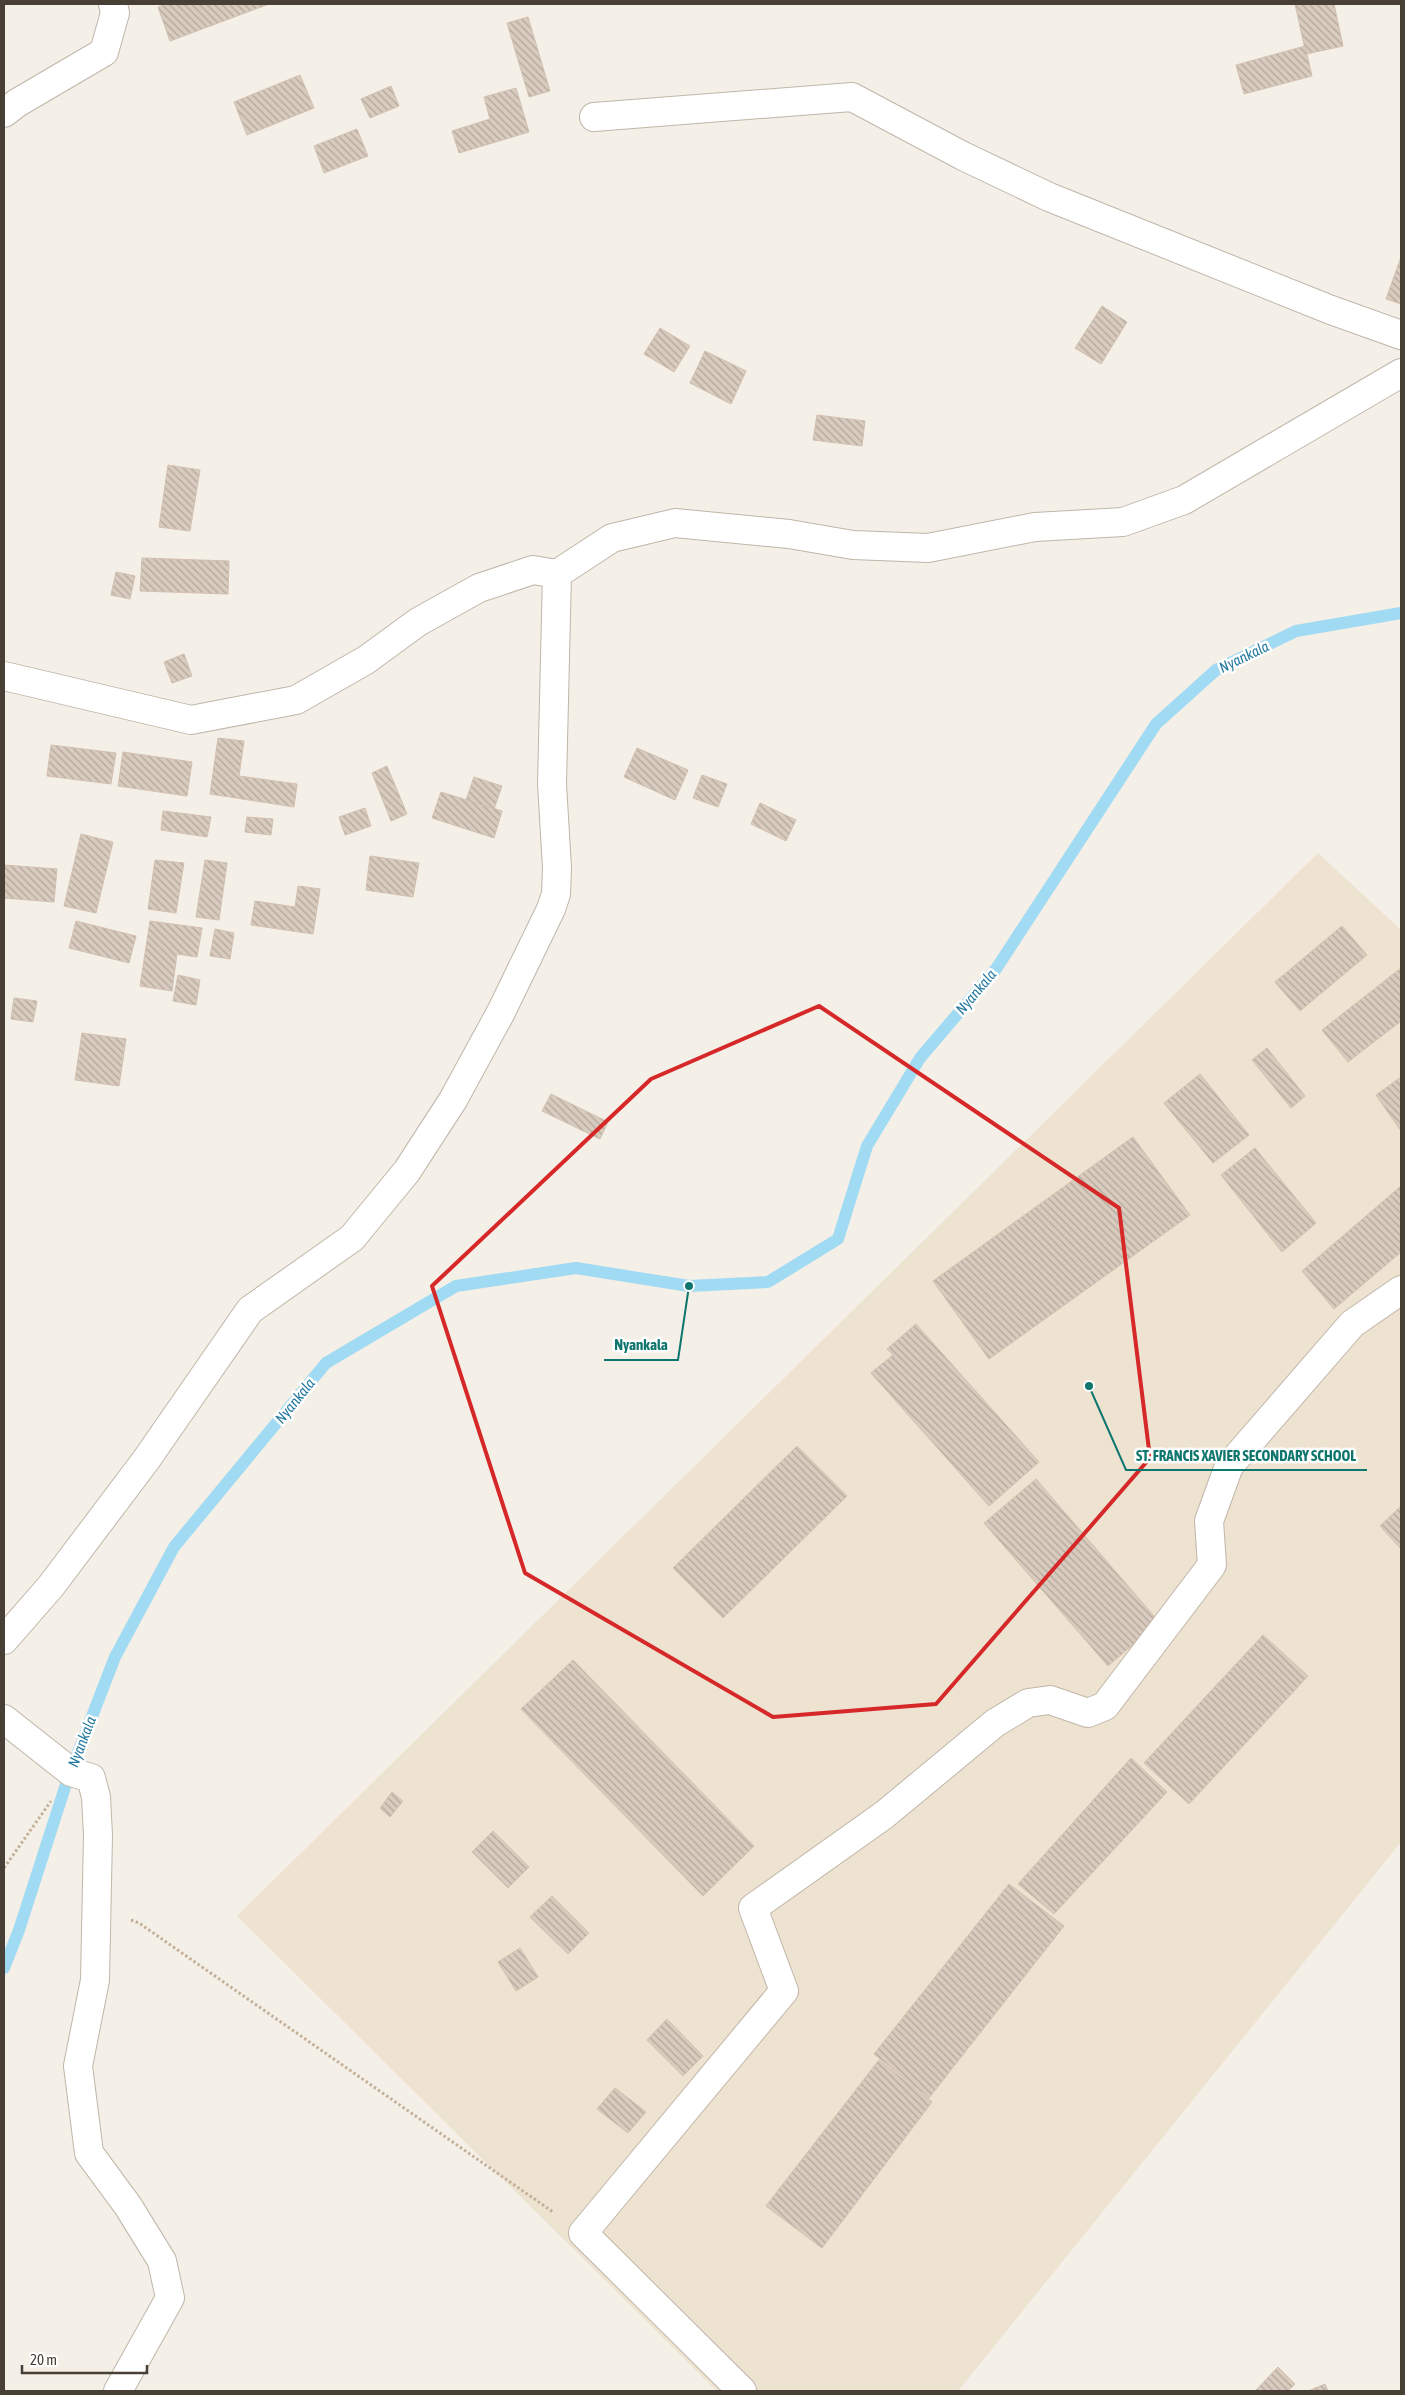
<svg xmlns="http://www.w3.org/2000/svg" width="1405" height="2395" viewBox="0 0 1405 2395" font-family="'Asap Condensed',sans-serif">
  <defs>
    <pattern id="building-back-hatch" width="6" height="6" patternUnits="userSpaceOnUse" patternTransform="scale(1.25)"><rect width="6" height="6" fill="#d9ccbf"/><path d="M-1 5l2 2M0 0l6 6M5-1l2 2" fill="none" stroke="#b2a79c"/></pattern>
  </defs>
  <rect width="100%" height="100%" fill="#f4efe7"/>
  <polygon fill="#eee2d1" points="1318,853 1401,930 1401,1842 958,2391 717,2391 237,1916"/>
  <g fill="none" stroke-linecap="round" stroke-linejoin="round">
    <polyline stroke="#a1dbf3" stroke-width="12" points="4,1968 19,1930 67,1781 115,1657 174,1547 326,1363 456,1286 576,1268 689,1286 768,1282 838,1239 867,1146 920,1058 996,969 1156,724 1216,670 1296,631 1401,613"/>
  </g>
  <g fill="url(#building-back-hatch)" stroke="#d2c0af">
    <polygon points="166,4 269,4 170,41 158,7"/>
    <polygon points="1295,4 1334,4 1343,46 1306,54"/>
    <polygon points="528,17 550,91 529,97 507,23"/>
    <polygon points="1305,46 1312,76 1244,94 1236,65"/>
    <polygon points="300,75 314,108 247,135 234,102"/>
    <polygon points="391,86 399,106 370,118 361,99"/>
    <polygon points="516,88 529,132 459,153 452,131 490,119 484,97"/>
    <polygon points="357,129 368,156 324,173 314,146"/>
    <polygon points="1401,257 1401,304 1386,299"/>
    <polygon points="1102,306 1127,322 1101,364 1075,348"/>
    <polygon points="660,328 690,346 674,372 644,354"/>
    <polygon points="705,351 746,371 731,404 690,383"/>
    <polygon points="817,415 865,421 862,446 813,440"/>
    <polygon points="168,465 200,470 190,531 159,527"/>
    <polygon points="142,558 229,561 228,594 140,591"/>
    <polygon points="116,572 135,576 130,599 111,595"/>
    <polygon points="184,654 192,676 172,683 164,662"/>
    <polygon points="218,738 244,741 239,776 297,784 294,807 210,794"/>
    <polygon points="51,745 116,753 111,784 47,776"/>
    <polygon points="637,748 688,770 675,800 624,777"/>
    <polygon points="123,752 192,762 187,796 118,786"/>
    <polygon points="387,766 407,814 391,821 372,773"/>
    <polygon points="702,775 727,784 718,807 693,798"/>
    <polygon points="474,777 502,786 494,809 466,800"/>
    <polygon points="441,792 502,811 494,838 432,818"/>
    <polygon points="760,803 796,820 786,841 751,824"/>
    <polygon points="365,808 371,826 345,835 339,817"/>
    <polygon points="163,811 211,817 207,837 161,830"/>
    <polygon points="247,817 273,819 271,835 245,832"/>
    <polygon points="81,834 113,842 96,913 64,906"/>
    <polygon points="370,856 419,863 413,897 366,890"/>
    <polygon points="155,860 184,863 176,913 148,909"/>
    <polygon points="205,860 227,863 219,920 196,917"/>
    <polygon points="4,865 57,869 54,902 4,898"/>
    <polygon points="298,886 320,889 313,934 251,925 255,901 295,907"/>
    <polygon points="76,921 136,936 129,963 69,948"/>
    <polygon points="150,921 202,928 197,957 177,954 172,991 140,986"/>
    <polygon points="1342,926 1367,955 1300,1011 1275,982"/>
    <polygon points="215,929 234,933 230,959 210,956"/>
    <polygon points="1401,968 1401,1021 1348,1062 1322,1030"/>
    <polygon points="178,975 200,980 196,1005 173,1001"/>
    <polygon points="14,998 37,1001 33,1022 11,1019"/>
    <polygon points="82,1033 126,1039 119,1086 75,1080"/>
    <polygon points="1267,1048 1305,1096 1291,1108 1252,1060"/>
    <polygon points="1200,1074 1249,1135 1213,1163 1164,1103"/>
    <polygon points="1401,1077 1401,1131 1376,1095"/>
    <polygon points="551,1094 608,1122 600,1139 542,1111"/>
    <polygon points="1133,1137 1190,1215 989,1359 933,1281"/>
    <polygon points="1255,1148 1316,1223 1282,1252 1221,1175"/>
    <polygon points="1401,1186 1401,1252 1334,1309 1302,1271"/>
    <polygon points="916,1324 1039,1462 989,1506 871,1373 893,1355 887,1349"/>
    <polygon points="797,1446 847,1496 723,1618 673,1568"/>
    <polygon points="1036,1479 1159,1622 1108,1666 984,1523"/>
    <polygon points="1401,1506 1401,1549 1380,1526"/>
    <polygon points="1263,1635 1308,1676 1189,1804 1144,1763"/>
    <polygon points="573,1660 754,1846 703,1896 521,1709"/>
    <polygon points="1131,1758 1167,1792 1054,1914 1018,1884"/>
    <polygon points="392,1792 403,1801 390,1817 380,1808"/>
    <polygon points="493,1831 529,1867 508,1888 472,1852"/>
    <polygon points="1009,1884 1064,1926 929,2098 874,2054"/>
    <polygon points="552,1896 589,1933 568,1954 530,1917"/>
    <polygon points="520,1948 538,1977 516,1991 498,1962"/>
    <polygon points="667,2019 703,2056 683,2076 647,2040"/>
    <polygon points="879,2060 932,2102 822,2248 766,2206"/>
    <polygon points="615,2088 646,2112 628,2133 597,2109"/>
    <polygon points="1278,2367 1295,2384 1288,2391 1255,2391"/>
    <polygon points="1325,2384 1328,2391 1308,2391"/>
  </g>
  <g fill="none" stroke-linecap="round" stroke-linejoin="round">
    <g stroke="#c0b6a9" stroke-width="30">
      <g id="street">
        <polyline points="4,113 17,103 104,52 115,13 113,4"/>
        <polyline points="594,117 852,97 963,156 1049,197 1331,310 1401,335"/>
        <polyline points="557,574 612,538 675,523 789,534 853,545 928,548 1035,527 1123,522 1184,500 1401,373"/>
        <polyline points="4,676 191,720 296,700 366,660 418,622 479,588 533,570 557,574 552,784 557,868 556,894 551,909 501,1012 453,1100 407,1171 352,1238 250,1310 146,1460 51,1586 4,1640"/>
        <polyline points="4,1719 71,1772 91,1778 96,1797 98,1835 95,1980 78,2066 89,2153 128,2206 162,2261 170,2298 118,2391"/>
        <polyline points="742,2391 583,2233 784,1991 753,1908 884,1815 995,1723 1028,1703 1050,1700 1088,1713 1105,1706 1212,1565 1209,1521 1229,1466 1352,1324 1401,1290"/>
      </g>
    </g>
    <g stroke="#c3b09a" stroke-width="3" stroke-dasharray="2.5 2.5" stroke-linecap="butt">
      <polyline points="4,1868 51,1801"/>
      <polyline points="131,1920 139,1923 553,2212"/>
    </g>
    <use href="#street" stroke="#fff" stroke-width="28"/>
  </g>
  <path fill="none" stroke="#d62828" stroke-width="4" stroke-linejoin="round" d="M819,1006L1119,1208L1150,1458L936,1704L773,1717L525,1573L432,1286L651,1079Z"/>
  <g text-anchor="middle" stroke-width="5" stroke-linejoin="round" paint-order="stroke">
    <g font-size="15" font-style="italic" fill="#267aa0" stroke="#fff">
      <text transform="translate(1244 657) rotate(-26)" y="5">Nyankala</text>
      <text transform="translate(976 992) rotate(-50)" y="5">Nyankala</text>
      <text transform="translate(295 1401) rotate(-51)" y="5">Nyankala</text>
      <text transform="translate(82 1742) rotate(-69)" y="5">Nyankala</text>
    </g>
  </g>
  <path fill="none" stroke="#0f766e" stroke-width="2" d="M689 1286L678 1360H604M1089 1386L1126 1470H1367"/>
  <g fill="#0f766e" stroke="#fff" stroke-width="2">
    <circle cx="689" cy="1286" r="5"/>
    <circle cx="1089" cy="1386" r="5"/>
  </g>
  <g font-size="15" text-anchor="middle" font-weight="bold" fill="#0f766e" stroke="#fff" stroke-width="5" stroke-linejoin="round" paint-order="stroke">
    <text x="641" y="1350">Nyankala</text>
    <text x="1246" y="1461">ST. FRANCIS XAVIER SECONDARY SCHOOL</text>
  </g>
  <rect width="1405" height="2395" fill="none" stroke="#483f36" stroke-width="10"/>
  <path d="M22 2365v8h125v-8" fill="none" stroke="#483f36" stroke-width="2.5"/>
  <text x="30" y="2365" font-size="15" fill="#483f36" stroke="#ffffff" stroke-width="4" paint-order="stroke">20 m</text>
</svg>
